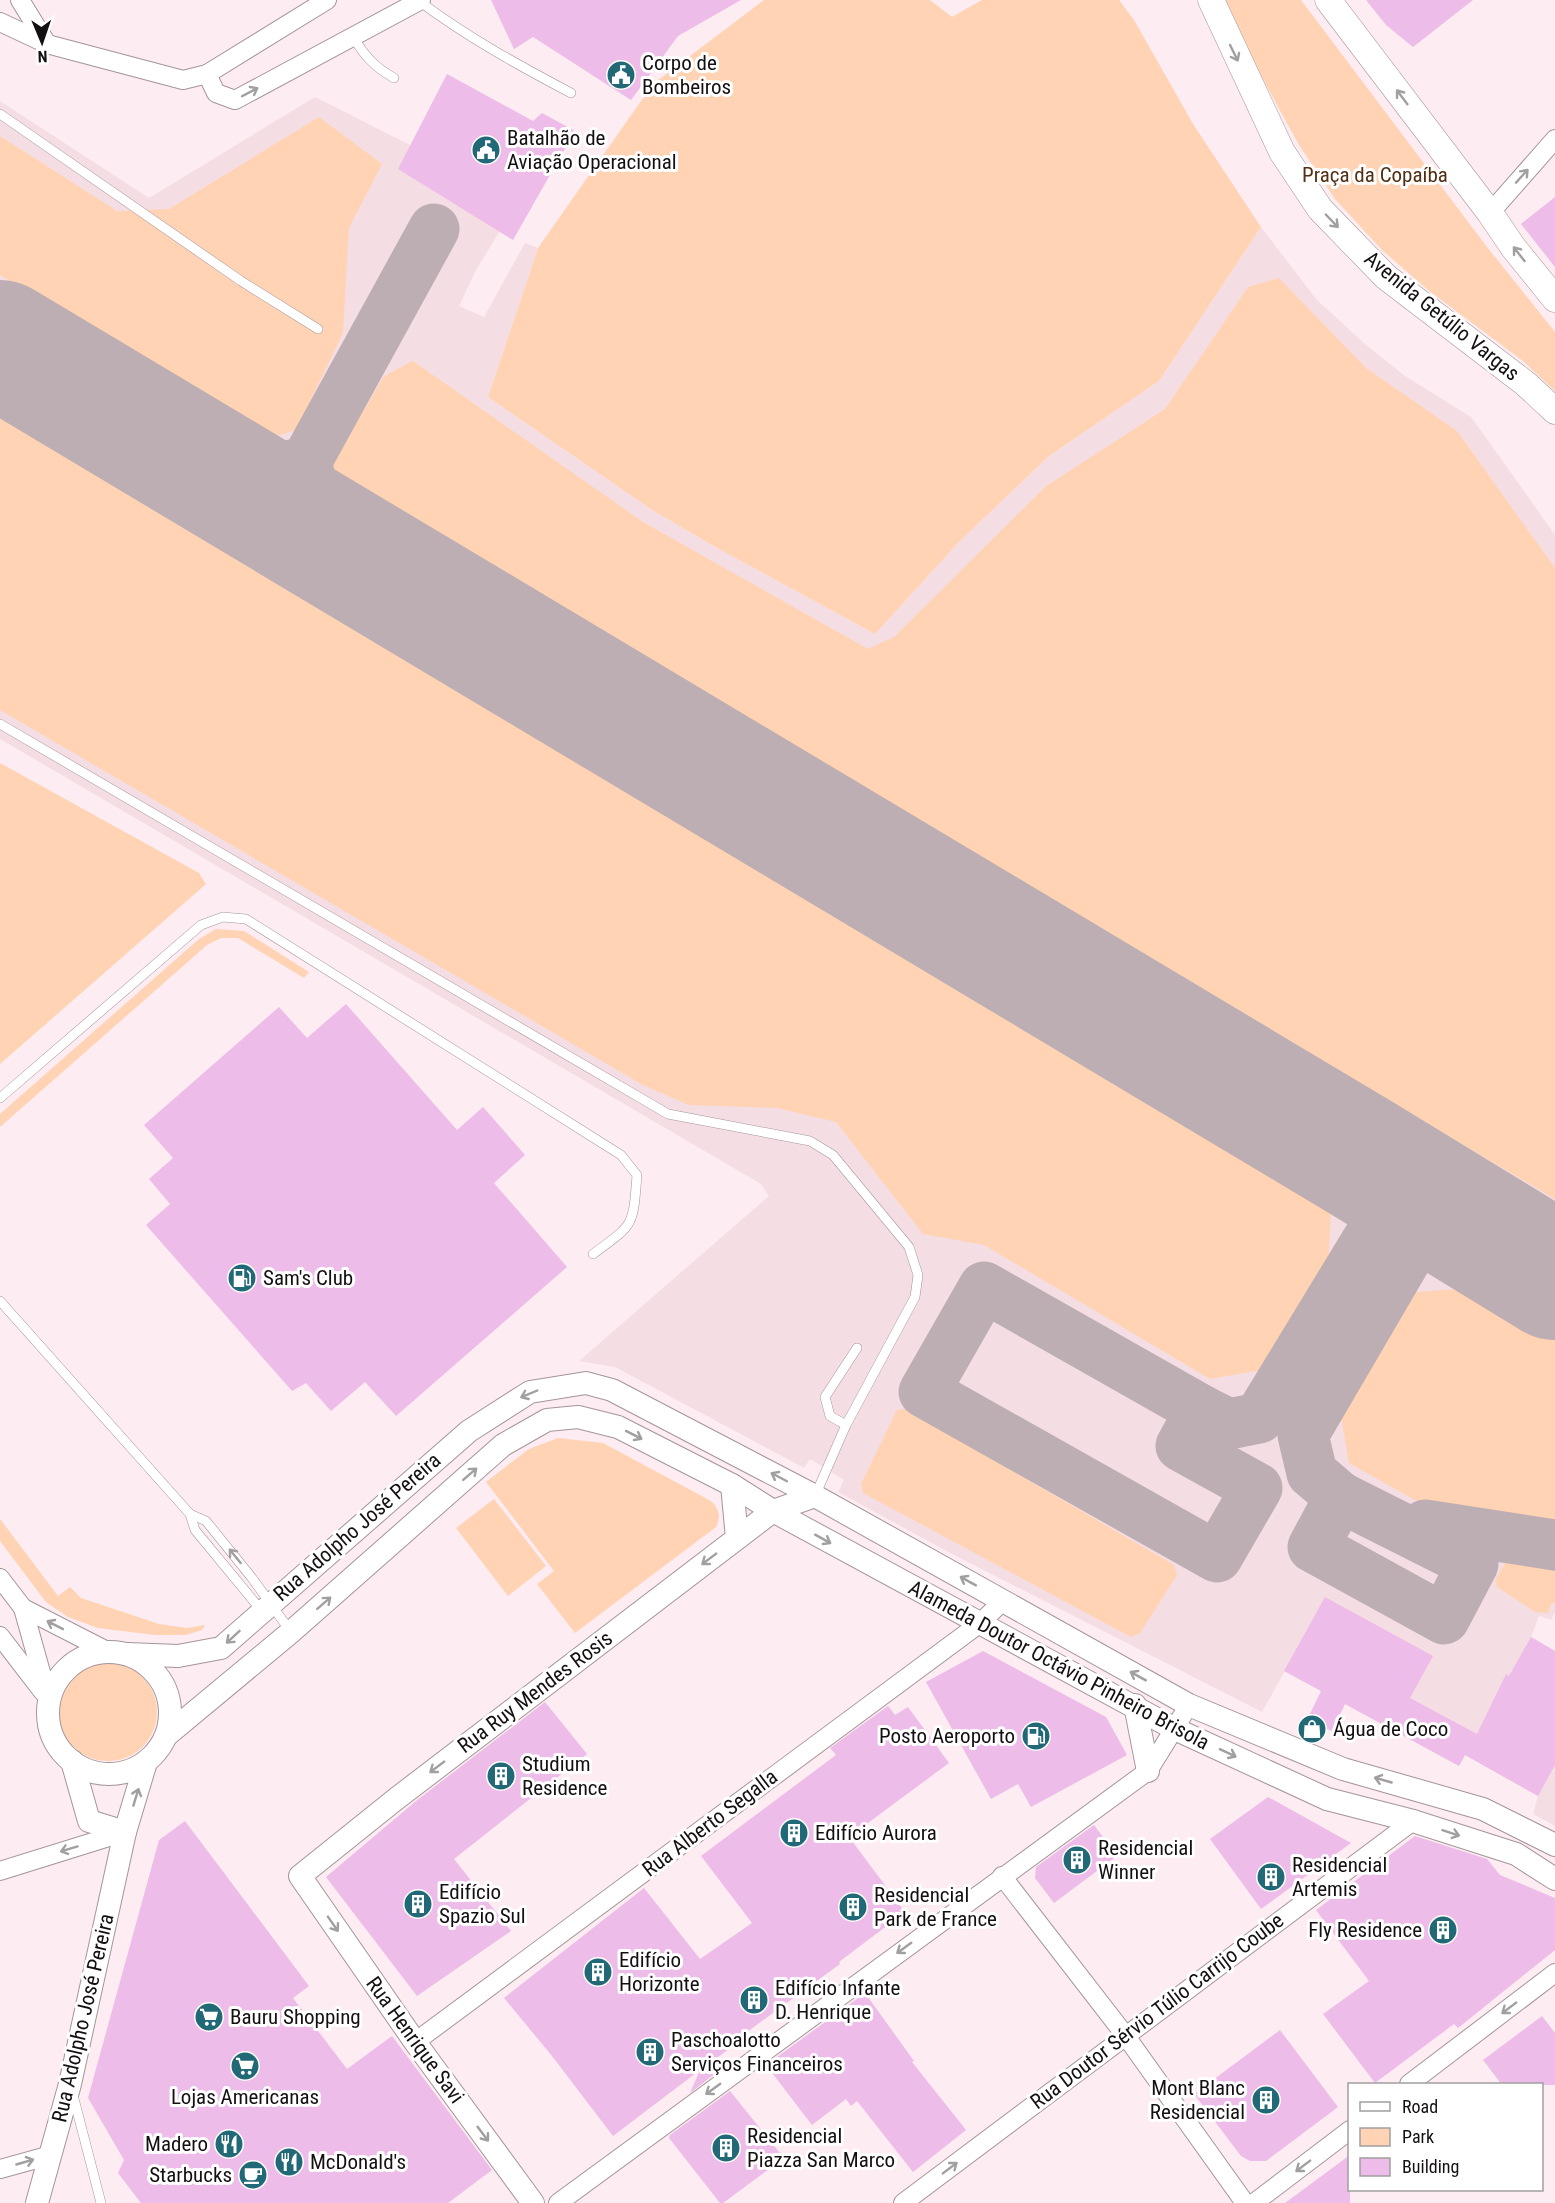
<svg xmlns="http://www.w3.org/2000/svg" width="1555" height="2203" viewBox="0 0 1555 2203" font-family="'Roboto Condensed',sans-serif">
  <rect width="100%" height="100%" fill="#fdecf1"/>
  <polygon fill="#f5dde4" points="315,97 412,146 399,169 501,229 476,270 459,306 484,317 525,243 538,248 488,397 652,510 717,548 875,634 959,542 1049,456 1159,381 1261,227 1316,299 1366,345 1405,376 1471,417 1482,432 1555,535 1555,1612 1551,1620 1539,1616 1531,1637 1555,1651 1555,1826 1533,1814 1538,1796 1465,1755 1459,1766 1285,1671 1262,1712 952,1554 838,1492 844,1480 810,1459 804,1468 615,1367 579,1361 769,1196 761,1184 0,739 0,101 149,198"/>
  <g fill="#ffd3b4">
    <polygon points="764,0 930,0 952,17 982,0 1119,0 1134,20 1193,124 1261,227 1159,381 1049,456 959,542 875,634 717,548 652,510 488,397 538,248 653,84"/>
    <polygon points="1225,0 1301,0 1487,247 1555,332 1555,391 1523,361 1428,290 1382,250 1335,199 1299,145 1239,36"/>
    <polygon points="319,117 382,164 349,228 343,333 296,430 270,438 0,275 0,136 117,211 169,209"/>
    <polygon points="1279,278 1366,368 1457,431 1555,568 1555,1199 331,477 332,464 384,376 413,361 643,522 868,649 894,637 1045,487 1165,409 1248,287"/>
    <polygon points="0,412 1314,1182 1331,1213 1328,1265 1267,1369 1210,1379 984,1245 923,1234 836,1122 777,1108 689,1105 643,1085 0,710"/>
    <polygon points="0,763 199,873 206,884 0,1064"/>
    <polygon points="216,929 244,931 309,972 304,978 238,938 221,938 207,945 0,1127 0,1114 199,939"/>
    <polygon points="1473,1288 1555,1337 1555,1531 1431,1509 1349,1463 1341,1417 1415,1292"/>
    <polygon points="906,1409 1174,1565 1177,1575 1140,1633 1131,1637 863,1493 861,1484 897,1410"/>
    <path d="M558,1438L603,1443L711,1501C719,1509 721,1516 716,1527L575,1633L537,1584L554,1571L486,1482L529,1449Z"/>
    <polygon points="494,1499 546,1566 508,1596 456,1528"/>
    <polygon points="0,1519 58,1596 70,1587 81,1598 159,1624 187,1628 205,1625 202,1630 186,1635 155,1635 98,1628 68,1617 46,1602 0,1541"/>
    <polygon points="1520,1550 1555,1555 1555,1602 1551,1604 1548,1613 1535,1612 1497,1587 1495,1580 1512,1552"/>
    <circle cx="108" cy="1712" r="49"/>
  </g>
  <g fill="none" stroke-linecap="round" stroke-linejoin="round">
    <g stroke="#bcaeb2" stroke-width="51">
      <polyline points="306,462 434,229"/>
      <polyline points="228,479 306,462 326,538"/>
      <polygon points="984,1287 1201,1410 1181,1446 1257,1488 1217,1557 924,1392"/>
      <polyline points="1201,1410 1229,1424 1259,1418 1376,1226 1360,1157"/>
      <polygon points="1340,1497 1473,1564 1444,1619 1313,1547"/>
      <polyline points="1340,1497 1312,1473 1303,1435 1413,1247 1492,1238"/>
      <polyline points="1425,1525 1555,1545"/>
    </g>
    <polyline stroke="#bcaeb2" stroke-width="128" points="0,344 1360,1157 1555,1276"/>
  </g>
  <g fill="#edbce8">
    <polygon points="491,0 741,0 678,36 631,100 533,37 514,49"/>
    <polygon points="1366,0 1473,0 1413,47 1386,25"/>
    <polygon points="447,74 533,121 542,113 575,131 513,240 398,169"/>
    <polygon points="1555,197 1555,267 1521,224"/>
    <polygon points="346,1004 457,1130 483,1107 525,1155 494,1183 567,1267 396,1416 365,1382 331,1411 306,1383 292,1391 146,1225 170,1204 149,1179 173,1158 144,1125 279,1007 307,1038"/>
    <polygon points="1325,1597 1433,1656 1410,1698 1477,1734 1506,1674 1509,1676 1531,1637 1555,1651 1555,1765 1538,1796 1465,1755 1459,1766 1345,1704 1332,1731 1307,1720 1321,1691 1284,1671"/>
    <polygon points="983,1651 1106,1717 1127,1755 1031,1807 1018,1784 991,1799 926,1682"/>
    <polygon points="545,1702 587,1754 454,1859 511,1931 417,1996 326,1877 416,1801"/>
    <polygon points="888,1706 895,1715 908,1707 949,1763 849,1837 905,1912 839,1962 840,1964 740,2037 742,2039 709,2064 716,2073 690,2093 700,2070 613,2136 552,2056 504,1998 644,1888 700,1959 752,1923 701,1856 836,1755 830,1748"/>
    <polygon points="1268,1797 1351,1843 1261,1909 1210,1839"/>
    <polygon points="185,1821 309,1986 293,1998 347,2069 392,2036 492,2170 448,2203 141,2203 118,2173 124,2160 88,2098 159,1840"/>
    <polygon points="1094,1825 1117,1856 1054,1903 1035,1878 1036,1867"/>
    <polygon points="1415,1836 1487,1859 1500,1875 1555,1898 1555,1950 1458,2028 1454,2024 1375,2083 1323,2014 1369,1981 1316,1910"/>
    <polygon points="865,1993 914,2061 912,2062 966,2130 913,2172 857,2101 851,2106 846,2099 812,2125 766,2065"/>
    <polygon points="1542,2016 1555,2033 1555,2085 1502,2085 1483,2060"/>
    <polygon points="1280,2030 1338,2107 1266,2161 1250,2161 1241,2156 1194,2094"/>
    <polygon points="730,2091 784,2158 723,2203 720,2203 669,2138 670,2135"/>
    <polygon points="1350,2155 1350,2203 1285,2203"/>
  </g>
  <g fill="none" stroke-linecap="round" stroke-linejoin="round">
    <g stroke="#a49599" stroke-width="10">
      <g id="service">
        <path d="M419,1C467,37 518,65 571,93"/>
        <path d="M353,37C365,56 373,66 394,78"/>
        <polyline points="0,114 241,281 318,329"/>
        <polyline points="0,724 668,1114 810,1141 833,1155 909,1247 918,1275 915,1297 846,1425 815,1496"/>
        <path d="M0,1098L201,925L223,917L246,919L621,1155L637,1175C633,1227 634,1224 593,1254"/>
        <polyline points="0,1301 190,1514 195,1530 261,1610"/>
        <polyline points="846,1425 830,1416 825,1397 857,1348"/>
        <polyline points="190,1514 206,1521 252,1578 291,1632"/>
        <polyline points="73,2095 101,2203"/>
      </g>
    </g>
    <g stroke="#a49599" stroke-width="20">
      <g id="minor">
        <polyline points="20,0 47,44"/>
        <polyline points="0,22 47,44 183,80 207,74 327,0"/>
        <polyline points="207,74 216,93 235,100 421,0"/>
        <polyline points="1490,213 1555,139"/>
        <polyline points="0,1578 23,1608"/>
        <polyline points="0,1636 43,1692"/>
        <polyline points="49,1701 23,1608 107,1651"/>
        <polyline points="0,1871 125,1832"/>
        <polyline points="1002,1876 1125,2035 1245,2203"/>
        <polyline points="415,2042 979,1624 1003,1601"/>
        <polyline points="1409,2084 1555,1973"/>
        <polyline points="0,2169 51,2155"/>
        <polyline points="558,2203 1148,1771 1189,1705"/>
        <polyline points="903,2203 1413,1821"/>
        <polyline points="1254,2203 1350,2130"/>
      </g>
    </g>
    <g stroke="#a49599" stroke-width="24">
      <g id="tertiary">
        <polyline points="732,1485 737,1538"/>
        <circle cx="109" cy="1713" r="61"/>
        <polyline points="127,1654 178,1656 221,1648 469,1431 530,1392 586,1383 612,1390 815,1496 1189,1705 1343,1769 1483,1809 1555,1845"/>
        <polyline points="1135,1705 1148,1771"/>
        <polyline points="167,1735 291,1632 503,1445 547,1420 578,1417 618,1427 732,1485 773,1511 1175,1729 1327,1799 1413,1821 1516,1854 1555,1879"/>
        <polyline points="72,1761 89,1821 125,1832"/>
        <polyline points="37,2203 70,2084 125,1832 146,1762"/>
        <polyline points="533,2203 415,2042 300,1876 396,1799 773,1511 815,1496"/>
      </g>
    </g>
    <g stroke="#a49599" stroke-width="27">
      <g id="secondary">
        <polyline points="1211,0 1282,152 1320,209 1386,277 1526,384 1555,411"/>
        <polyline points="1328,0 1490,213 1513,247 1555,299"/>
      </g>
    </g>
    <use href="#service" stroke="#fff" stroke-width="9"/>
    <use href="#minor" stroke="#fff" stroke-width="18"/>
    <use href="#tertiary" stroke="#fff" stroke-width="22"/>
    <use href="#secondary" stroke="#fff" stroke-width="26"/>
  </g>
  <defs><path id="oneway-shaft" d="M-6 0H5M1.5-3L5.5 0L1.5 3" fill="none" stroke-width="1.6" stroke-linecap="round" stroke-linejoin="round" transform="scale(1.5)"/></defs>
  <g stroke="#a19f9f">
    <use href="#oneway-shaft" transform="translate(1234 53) rotate(64)"/>
    <use href="#oneway-shaft" transform="translate(250 92) rotate(-28)"/>
    <use href="#oneway-shaft" transform="translate(1402 97) rotate(-127)"/>
    <use href="#oneway-shaft" transform="translate(1522 176) rotate(-48)"/>
    <use href="#oneway-shaft" transform="translate(1332 221) rotate(46)"/>
    <use href="#oneway-shaft" transform="translate(1519 254) rotate(-128)"/>
    <use href="#oneway-shaft" transform="translate(529 1394) rotate(157)"/>
    <use href="#oneway-shaft" transform="translate(634 1435) rotate(27)"/>
    <use href="#oneway-shaft" transform="translate(470 1474) rotate(-41)"/>
    <use href="#oneway-shaft" transform="translate(779 1477) rotate(-152)"/>
    <use href="#oneway-shaft" transform="translate(823 1539) rotate(29)"/>
    <use href="#oneway-shaft" transform="translate(235 1556) rotate(-129)"/>
    <use href="#oneway-shaft" transform="translate(709 1559) rotate(143)"/>
    <use href="#oneway-shaft" transform="translate(968 1581) rotate(-151)"/>
    <use href="#oneway-shaft" transform="translate(324 1603) rotate(-41)"/>
    <use href="#oneway-shaft" transform="translate(55 1625) rotate(-153)"/>
    <use href="#oneway-shaft" transform="translate(233 1637) rotate(137)"/>
    <use href="#oneway-shaft" transform="translate(1138 1676) rotate(-151)"/>
    <use href="#oneway-shaft" transform="translate(1228 1753) rotate(25)"/>
    <use href="#oneway-shaft" transform="translate(437 1767) rotate(143)"/>
    <use href="#oneway-shaft" transform="translate(1383 1780) rotate(-164)"/>
    <use href="#oneway-shaft" transform="translate(136 1797) rotate(-73)"/>
    <use href="#oneway-shaft" transform="translate(1451 1833) rotate(18)"/>
    <use href="#oneway-shaft" transform="translate(69 1849) rotate(163)"/>
    <use href="#oneway-shaft" transform="translate(333 1924) rotate(55)"/>
    <use href="#oneway-shaft" transform="translate(904 1948) rotate(144)"/>
    <use href="#oneway-shaft" transform="translate(1509 2008) rotate(143)"/>
    <use href="#oneway-shaft" transform="translate(713 2089) rotate(144)"/>
    <use href="#oneway-shaft" transform="translate(483 2134) rotate(53)"/>
    <use href="#oneway-shaft" transform="translate(25 2162) rotate(-16)"/>
    <use href="#oneway-shaft" transform="translate(1303 2166) rotate(143)"/>
    <use href="#oneway-shaft" transform="translate(950 2168) rotate(-37)"/>
  </g>
  <defs>
    <g id="civic-disc" transform="scale(1.5)"><circle r="9.5" fill="#226978" stroke="#fff"/><path d="M-.6-6.5H3V-4.5H.6V-3L4-1V1h2V6H-6V1h2V-1L-.6-3ZM-1.2 2.5V6h2.4V2.5Z" fill="#fff"/></g>
    <g id="fuel-disc" transform="scale(1.5)"><circle r="9.5" fill="#226978" stroke="#fff"/><path d="M-5.5-6h7V0h2V4h1.3V-2.5L3-4.5l.8-.8L6-3V5H2.5V1h-1V6h-7ZM-4.2-4.7v3.2H.2V-4.7Z" fill="#fff"/></g>
    <g id="shop-disc" transform="scale(1.5)"><circle r="9.5" fill="#226978" stroke="#fff"/><path d="M-5-2.5h2.3a2.7 3.5 0 0 1 5.4 0H5L5.5 6h-11ZM-1.5-2.5h3a1.5 2.3 0 0 0-3 0Z" fill="#fff"/></g>
    <g id="building-disc" transform="scale(1.5)"><circle r="9.5" fill="#226978" stroke="#fff"/><path d="M-4-6H4V6H1V3H-1V6H-4ZM-2.5-4.3h1.7v1.8h-1.7ZM.8-4.3h1.7v1.8H.8ZM-2.5-1h1.7V.8h-1.7ZM.8-1h1.7V.8H.8Z" fill="#fff"/></g>
    <g id="supermarket-disc" transform="scale(1.5)"><circle r="9.5" fill="#226978" stroke="#fff"/><path d="M-6-5.5h2.5l.6 2H6L4.5 2H-2.5L-4.4-4H-6ZM-1.5 3.2a1.3 1.3 0 1 0 .1 0ZM3 3.2a1.3 1.3 0 1 0 .1 0Z" fill="#fff"/></g>
    <g id="restaurant-disc" transform="scale(1.5)"><circle r="9.5" fill="#226978" stroke="#fff"/><path d="M-5-6h1v4h1v-4h1v4h1v-4h1v5L-1.5 .5V6h-2V.5L-5-1ZM5-6V6H3V1.5H1.5Q1.5-4 5-6Z" fill="#fff"/></g>
    <g id="cafe-disc" transform="scale(1.5)"><circle r="9.5" fill="#226978" stroke="#fff"/><path d="M-5.5-4.5H6V0H3Q3 3.5 0 3.5H-2.5Q-5.5 3.5-5.5 0ZM3-3.2v2h1.7v-2ZM-6 4.5H4V6H-6Z" fill="#fff"/></g>
  </defs>
  <g fill-rule="evenodd">
    <use href="#civic-disc" x="621" y="75"/>
    <use href="#civic-disc" x="486" y="150"/>
    <use href="#fuel-disc" x="242" y="1278"/>
    <use href="#shop-disc" x="1312" y="1729"/>
    <use href="#fuel-disc" x="1036" y="1736"/>
    <use href="#building-disc" x="501" y="1776"/>
    <use href="#building-disc" x="794" y="1833"/>
    <use href="#building-disc" x="1077" y="1860"/>
    <use href="#building-disc" x="1271" y="1877"/>
    <use href="#building-disc" x="418" y="1904"/>
    <use href="#building-disc" x="853" y="1907"/>
    <use href="#building-disc" x="1443" y="1930"/>
    <use href="#building-disc" x="598" y="1972"/>
    <use href="#building-disc" x="754" y="2000"/>
    <use href="#supermarket-disc" x="209" y="2017"/>
    <use href="#building-disc" x="650" y="2052"/>
    <use href="#supermarket-disc" x="245" y="2066"/>
    <use href="#building-disc" x="1266" y="2100"/>
    <use href="#restaurant-disc" x="229" y="2144"/>
    <use href="#building-disc" x="726" y="2148"/>
    <use href="#restaurant-disc" x="289" y="2162"/>
    <use href="#cafe-disc" x="253" y="2175"/>
  </g>
  <g text-anchor="middle" stroke-width="6" stroke-linejoin="round" paint-order="stroke">
    <g font-size="21" fill="#140f10" stroke="#fff" text-anchor="start">
      <text x="642" y="70">Corpo de<tspan x="642" dy="24">Bombeiros</tspan></text>
      <text x="507" y="145">Batalhão de<tspan x="507" dy="24">Aviação Operacional</tspan></text>
      <text x="263" y="1285">Sam's Club</text>
      <text x="1333" y="1736">Água de Coco</text>
      <text x="1015" y="1743" text-anchor="end">Posto Aeroporto</text>
      <text x="522" y="1771">Studium<tspan x="522" dy="24">Residence</tspan></text>
      <text x="815" y="1840">Edifício Aurora</text>
      <text x="1098" y="1855">Residencial<tspan x="1098" dy="24">Winner</tspan></text>
      <text x="1292" y="1872">Residencial<tspan x="1292" dy="24">Artemis</tspan></text>
      <text x="439" y="1899">Edifício<tspan x="439" dy="24">Spazio Sul</tspan></text>
      <text x="874" y="1902">Residencial<tspan x="874" dy="24">Park de France</tspan></text>
      <text x="1422" y="1937" text-anchor="end">Fly Residence</text>
      <text x="619" y="1967">Edifício<tspan x="619" dy="24">Horizonte</tspan></text>
      <text x="775" y="1995">Edifício Infante<tspan x="775" dy="24">D. Henrique</tspan></text>
      <text x="230" y="2024">Bauru Shopping</text>
      <text x="671" y="2047">Paschoalotto<tspan x="671" dy="24">Serviços Financeiros</tspan></text>
      <text x="1245" y="2095" text-anchor="end">Mont Blanc<tspan x="1245" dy="24">Residencial</tspan></text>
      <text x="245" y="2104" text-anchor="middle">Lojas Americanas</text>
      <text x="747" y="2143">Residencial<tspan x="747" dy="24">Piazza San Marco</tspan></text>
      <text x="208" y="2151" text-anchor="end">Madero</text>
      <text x="310" y="2169">McDonald's</text>
      <text x="232" y="2182" text-anchor="end">Starbucks</text>
    </g>
    <g font-size="21" fill="#522f12" stroke="#fff">
      <text x="1375" y="182">Praça da Copaíba</text>
    </g>
    <g font-size="21" fill="#140f10" stroke="#fff">
      <text transform="translate(1442 316) rotate(39)" y="7">Avenida Getúlio Vargas</text>
      <text transform="translate(357 1527) rotate(-41)" y="7">Rua Adolpho José Pereira</text>
      <text transform="translate(1059 1665) rotate(28)" y="7">Alameda Doutor Octávio Pinheiro Brisola</text>
      <text transform="translate(535 1692) rotate(-37)" y="7">Rua Ruy Mendes Rosis</text>
      <text transform="translate(710 1823) rotate(-37)" y="7">Rua Alberto Segalla</text>
      <text transform="translate(1157 2011) rotate(-37)" y="7">Rua Doutor Sérvio Túlio Carrijo Coube</text>
      <text transform="translate(83 2018) rotate(-77)" y="7">Rua Adolpho José Pereira</text>
      <text transform="translate(415 2040) rotate(54)" y="7">Rua Henrique Savi</text>
    </g>
  </g>
  <rect x="1348" y="2083" width="195" height="108" fill="#ffffff" stroke="#a19f9f" stroke-width="1.5"/>
  <rect x="1360" y="2102" width="30" height="9" fill="#ffffff" stroke="#a19f9f" stroke-width="1.5"/>
  <text x="1402" y="2113" font-size="18" fill="#140f10">Road</text>
  <rect x="1360" y="2128" width="30" height="18" fill="#ffd3b4" stroke="#a19f9f" stroke-width="1.5"/>
  <text x="1402" y="2143" font-size="18" fill="#140f10">Park</text>
  <rect x="1360" y="2158" width="30" height="18" fill="#edbce8" stroke="#a19f9f" stroke-width="1.5"/>
  <text x="1402" y="2173" font-size="18" fill="#140f10">Building</text>
  <g transform="translate(42 42) rotate(178)" stroke="#ffffff" stroke-width="4.5" paint-order="stroke">
  <path d="M0-4.5L10 22L0 15L-10 22Z" fill="#140f10"/>
  <text y="-9" font-size="16" font-weight="bold" text-anchor="middle" fill="#140f10">N</text>
  </g>
</svg>
